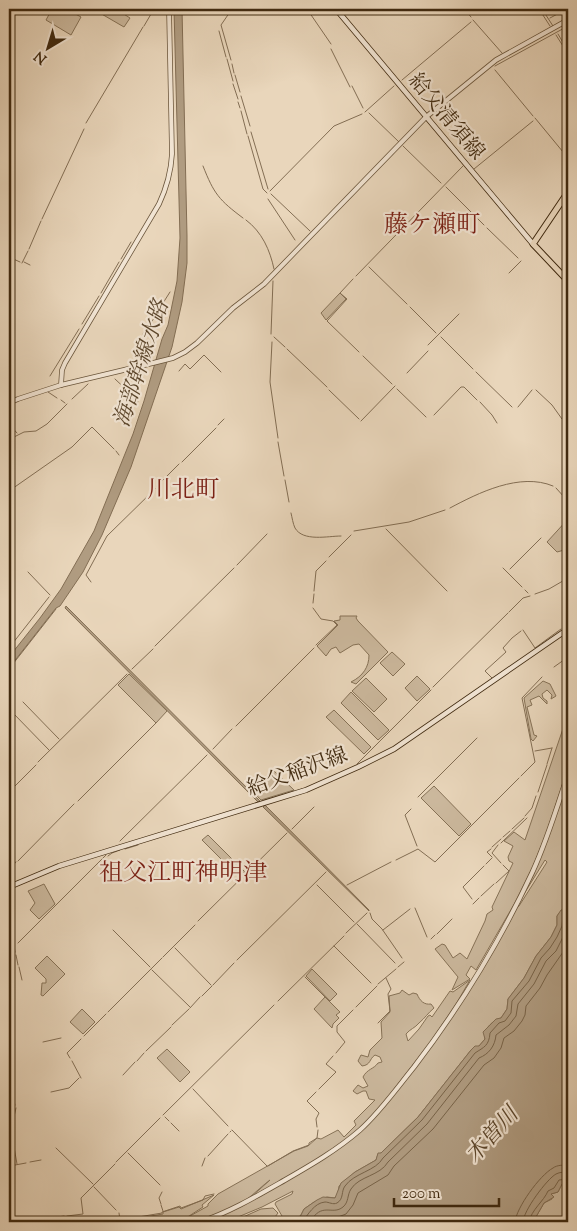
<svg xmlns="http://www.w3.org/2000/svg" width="577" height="1231" viewBox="0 0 577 1231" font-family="'Sorts Mill Goudy','Noto Serif JP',serif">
  <rect width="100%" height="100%" fill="#e9d6bb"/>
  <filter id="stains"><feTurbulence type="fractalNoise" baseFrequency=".004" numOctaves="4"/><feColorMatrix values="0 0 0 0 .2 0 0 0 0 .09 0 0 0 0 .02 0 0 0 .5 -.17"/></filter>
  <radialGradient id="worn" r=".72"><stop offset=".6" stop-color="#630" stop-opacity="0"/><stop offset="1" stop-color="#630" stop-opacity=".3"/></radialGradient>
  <g fill="#ccb99e" stroke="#867257">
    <polygon points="52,9 66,9 81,17 71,35 46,20"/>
    <polygon points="93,9 116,9 130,18 124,27"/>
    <polygon points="340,293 346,299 326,320 321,313"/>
    <polygon points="568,519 568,549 557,552 547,542"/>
    <path d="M340,616H357L356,618L358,621L388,652L356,684L351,682C363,676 369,667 369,655L359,644L353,645L340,653L336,647L331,649L326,656L317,646L338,625L334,621L340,620Z"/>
    <polygon points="392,652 405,664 393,676 380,663"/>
    <polygon points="129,674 167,711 156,723 118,685"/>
    <polygon points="417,676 430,689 417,701 405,688"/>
    <polygon points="366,678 387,699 374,712 352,691"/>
    <polygon points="543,681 550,684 556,696 551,699 552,695 547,690 542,694 543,698 547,701 547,704 539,696 530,700 532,705 527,707 534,735 537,736 533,741 531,739 524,698"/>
    <polygon points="351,692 389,730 378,740 341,703"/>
    <polygon points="334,710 371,747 364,754 326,717"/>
    <polygon points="568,714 568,768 545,837 532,869 516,901 476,970 471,966 466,975 470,979 452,990 458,977 435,949 442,944 445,945 453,958 460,953 467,959 485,921 487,914 493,910 492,907 513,863 509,861 508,857 513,846 504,841 514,832 525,840"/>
    <polygon points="273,770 294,790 261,800 252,791"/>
    <path d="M568,779V908L560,912L557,916V925L551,937L536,956L524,978L508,999L507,1009L501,1018C493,1020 482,1030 485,1039L479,1046L471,1050L418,1117L381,1153L378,1154L376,1160L355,1172L339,1186L338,1193L335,1198L327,1197L314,1202L304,1209L301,1215L295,1220L285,1219L280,1222H274L282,1216L275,1204L276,1202L292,1194L293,1191L262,1207L226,1222H205L261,1196L362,1131L446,1025L516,908L519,906L547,862L545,860L519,902Z"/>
    <polygon points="434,786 471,824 459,836 421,798"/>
    <polygon points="208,835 245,872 240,878 202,840"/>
    <polygon points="44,884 55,904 39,919 30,910 35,903 28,891"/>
    <polygon points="47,956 65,974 43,996 41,995 42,983 46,983 46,979 35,968"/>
    <polygon points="312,969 337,994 330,1001 306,976"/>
    <path d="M470,980L456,1004L429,1044L380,1107L360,1128L346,1140L311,1163L250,1198L270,1180C262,1186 254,1194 246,1200C231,1210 204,1222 186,1222L192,1220L190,1216L208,1206V1204L218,1194L294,1151L308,1146L317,1138L321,1139L338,1130L344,1137L356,1125L354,1121L375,1100L369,1099L366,1091H363L357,1094L353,1091L358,1085L363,1088L368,1086L363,1077C367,1069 374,1069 378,1063L382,1062L380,1057L375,1055C369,1059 371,1065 362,1066L358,1061L361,1055L368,1057L370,1050L382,1038L381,1022L390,1012L389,996L400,993L402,990L409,995L413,993L417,994C420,1001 424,1005 431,1004L434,1008C428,1013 425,1018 419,1023C415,1028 410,1029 406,1034L408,1041L419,1029L428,1016L430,1015L432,1017L450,991L453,992Z"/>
    <polygon points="325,997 340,1012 336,1015 339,1018 333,1024 332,1028 314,1009"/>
    <polygon points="82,1009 95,1022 83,1034 70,1022"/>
    <polygon points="167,1049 190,1072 180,1082 157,1058"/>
    <polygon points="567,1183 568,1185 568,1222 533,1222 544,1203 552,1199 551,1194 558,1192 562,1184"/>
    <polygon points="214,1195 202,1205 203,1207 186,1218 180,1220 181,1222 113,1222 163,1214 163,1212 179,1207 181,1209"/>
    <polygon points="273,1208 278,1213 275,1217 268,1220 268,1222 262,1222 260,1220 252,1222 232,1222 261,1209"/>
  </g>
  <g fill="#b09c81" stroke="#836e54">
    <polygon points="174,9 182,9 187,236 187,263 182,302 172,347 131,467 102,535 83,572 60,606 56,608 9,668 9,657 40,618 61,589 94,531 133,434 144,401 162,339 168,325 177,281 180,238"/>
    <polygon points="66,606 260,801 258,802 65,608"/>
    <polygon points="265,805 369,910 369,911 263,807"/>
    <polygon points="568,903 568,1185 566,1183 562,1184 558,1192 551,1194 554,1197 544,1203 533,1222 280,1222 285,1219 292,1221 299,1219 304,1209 317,1200 323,1197 335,1198 341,1183 355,1172 376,1160 378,1153 381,1153 418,1117 471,1050 475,1046 479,1046 485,1039 483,1032 496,1019 501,1018 507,1009 508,999 524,978 536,956 551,937 557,925 557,916 561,910 567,909"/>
  </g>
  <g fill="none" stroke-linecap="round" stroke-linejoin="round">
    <g stroke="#786348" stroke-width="1">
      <path d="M302,1222C308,1215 314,1203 325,1202C329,1202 333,1205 337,1203C344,1199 341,1191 345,1186C354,1173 376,1171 383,1158L422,1120L475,1053C484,1047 489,1046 490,1033L499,1023L505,1021L511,1013L512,1001L529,981L541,958L550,948L557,937L562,926L563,916L568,914"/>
      <path d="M310,1222C322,1201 332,1216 343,1207C349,1202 347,1195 351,1189C359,1176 380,1176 388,1162L427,1124L479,1058C489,1054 495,1046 496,1035L509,1025L516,1016L518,1004L534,984L546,961L556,951L568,927"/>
      <polyline points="319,1222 326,1217 338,1217 346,1214 353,1205 358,1193 388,1175 394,1166 433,1129 484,1065 494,1058 501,1048 504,1038 514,1031 522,1021 525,1015 526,1006 540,988 547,975 568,945"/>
      <path d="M515,1222C516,1208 540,1175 553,1168C557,1165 563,1165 568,1165"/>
      <path d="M523,1222C523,1211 547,1179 556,1174C560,1172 564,1172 568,1172"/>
      <path d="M529,1222C531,1210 544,1201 548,1191L554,1188L559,1180L568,1179"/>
    </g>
    <g stroke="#836e54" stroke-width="1">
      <polyline points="307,9 331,44"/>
      <polyline points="464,9 471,17"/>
      <polyline points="539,9 550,26"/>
      <polyline points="542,9 553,26"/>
      <polyline points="550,18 567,9"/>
      <polyline points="9,19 15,9"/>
      <polyline points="473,20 502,53"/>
      <polyline points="144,26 154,9"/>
      <polyline points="219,31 226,57"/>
      <polyline points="558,34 568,51"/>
      <polyline points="556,35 568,54"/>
      <polyline points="331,49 350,87"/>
      <polyline points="227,59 233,81"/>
      <polyline points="231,60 221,25 232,9"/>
      <polyline points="232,64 234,73"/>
      <polyline points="495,66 568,26"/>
      <polyline points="495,70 533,116"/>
      <polyline points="235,75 240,92"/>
      <polyline points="402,80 471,22"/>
      <polyline points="233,84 238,99"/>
      <polyline points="352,86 363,108"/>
      <polyline points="241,96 250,126"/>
      <polyline points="238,102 240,108"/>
      <polyline points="241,111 247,134"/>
      <polyline points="365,112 394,86"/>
      <polyline points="369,113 399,142"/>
      <polyline points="535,118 568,158"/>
      <polyline points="86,123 143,27"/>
      <polyline points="251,132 268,189"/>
      <polyline points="248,136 263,189 267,193"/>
      <polyline points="403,146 441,183"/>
      <path d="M203,166C214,194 219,200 243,218"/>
      <polyline points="474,169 533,121"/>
      <polyline points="446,187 484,225"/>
      <polyline points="270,191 334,126 362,114"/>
      <polyline points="271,194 310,231"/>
      <polyline points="268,199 295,240"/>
      <polyline points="42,219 84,129"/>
      <path d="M246,220C262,232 270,250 274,269"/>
      <polyline points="487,228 518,258"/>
      <polyline points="29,249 41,221"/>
      <polyline points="9,257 20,262"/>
      <polyline points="121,259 131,242"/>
      <polyline points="24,262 30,265"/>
      <polyline points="22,263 28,251"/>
      <polyline points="565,264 568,261"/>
      <polyline points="566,266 568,268"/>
      <polyline points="369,267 407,304"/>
      <polyline points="509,273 521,261"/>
      <polyline points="356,276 463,166"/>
      <polyline points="353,279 340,293 347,299 327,321 359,352"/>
      <polyline points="101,293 119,262"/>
      <polyline points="410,307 436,333"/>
      <polyline points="158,311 170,292"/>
      <polyline points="82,324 99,296"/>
      <polyline points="143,334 157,314"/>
      <polyline points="271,334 273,281"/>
      <polyline points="274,337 285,347"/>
      <polyline points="441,337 473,369"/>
      <polyline points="272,342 270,382 278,438"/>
      <polyline points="428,345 459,314"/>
      <polyline points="287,349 327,387"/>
      <polyline points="363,356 392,384"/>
      <polyline points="179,371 185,364 190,369 204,355 221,372"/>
      <polyline points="476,372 512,407"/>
      <polyline points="407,373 428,351"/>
      <polyline points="50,376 79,329"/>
      <polyline points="115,379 131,394"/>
      <polyline points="397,389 426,417"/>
      <polyline points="329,390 359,419"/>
      <polyline points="536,390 552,405 562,419"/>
      <polyline points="48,392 57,398"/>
      <polyline points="135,398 138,401 137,403"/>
      <polyline points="72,399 88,384"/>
      <polyline points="61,400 65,403"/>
      <polyline points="480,402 492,415 497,423"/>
      <polyline points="518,407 532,390"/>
      <polyline points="434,415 461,387 464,387 477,400"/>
      <polyline points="566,420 568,418"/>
      <polyline points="361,421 395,386"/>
      <polyline points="9,424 17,433"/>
      <polyline points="218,425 224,419"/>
      <polyline points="278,442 284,476"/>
      <polyline points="9,444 14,437 24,432 36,431 47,424 67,404"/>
      <polyline points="116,451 119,455"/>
      <polyline points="182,462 216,428"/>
      <polyline points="285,480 289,502"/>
      <polyline points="157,486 179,464"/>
      <polyline points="556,488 565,498 568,508"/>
      <polyline points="9,491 72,447 92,427 114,449"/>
      <path d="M450,508C478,493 520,472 553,486"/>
      <path d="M291,513C292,517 293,524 295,528C303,542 328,536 341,536"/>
      <polyline points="386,529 447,591"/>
      <polyline points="354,531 409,522 445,510"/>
      <polyline points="329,557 351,535"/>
      <polyline points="237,565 267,534"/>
      <polyline points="503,568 522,587"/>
      <polyline points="510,569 541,538"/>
      <polyline points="28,572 50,595"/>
      <polyline points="91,582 86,575 107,536 155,489"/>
      <polyline points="525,590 528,593"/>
      <polyline points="314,591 316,571 326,561"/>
      <polyline points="535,594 549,589 568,578"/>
      <polyline points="313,603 314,594"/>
      <polyline points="313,608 321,619 333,621 337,625 316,645"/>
      <polyline points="509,612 523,598 530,596"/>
      <polyline points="567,625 568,624"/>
      <polyline points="523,630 535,648 561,629"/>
      <polyline points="155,646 234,568"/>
      <polyline points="9,648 49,597"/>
      <polyline points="554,667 568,657"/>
      <polyline points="9,669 56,609"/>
      <polyline points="132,669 153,649"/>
      <polyline points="492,678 485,671 506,652 503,648 512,638 521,631"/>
      <polyline points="433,687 508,613"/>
      <polyline points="23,702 59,739"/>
      <polyline points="12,712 49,750"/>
      <polyline points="236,726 314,648"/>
      <polyline points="213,749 232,729"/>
      <polyline points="535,751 552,748"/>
      <polyline points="38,762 127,674"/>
      <polyline points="357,764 431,690"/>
      <polyline points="547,764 552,748"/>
      <polyline points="521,776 535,762 522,698 542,677"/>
      <polyline points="299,790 308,787"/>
      <polyline points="9,792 36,765"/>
      <polyline points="538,792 547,765"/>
      <polyline points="418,797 477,738"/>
      <polyline points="264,800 294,791"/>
      <polyline points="78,801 156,723"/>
      <polyline points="411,809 405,815 417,846"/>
      <polyline points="525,816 532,808 536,796"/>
      <polyline points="292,829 314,807"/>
      <polyline points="512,829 524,818"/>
      <polyline points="503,837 510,831"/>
      <polyline points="120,841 207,755"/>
      <polyline points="501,843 527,818"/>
      <polyline points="498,845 492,853 501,863"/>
      <polyline points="492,847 501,839"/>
      <polyline points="125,849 138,845"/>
      <polyline points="491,849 487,852 492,857"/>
      <polyline points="9,855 15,861"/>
      <polyline points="108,856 112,853 120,850"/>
      <polyline points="396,860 418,849 435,862 519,778"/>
      <polyline points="18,861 74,804"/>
      <polyline points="486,864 492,858"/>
      <polyline points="9,870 16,862"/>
      <polyline points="496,883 509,871 503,865"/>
      <polyline points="317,885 354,922"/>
      <polyline points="347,885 391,862"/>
      <polyline points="481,896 494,884"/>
      <polyline points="472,899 463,887 484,866"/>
      <polyline points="473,904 479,898"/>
      <polyline points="415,908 427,937"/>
      <polyline points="370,913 372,919 382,929 402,958"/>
      <polyline points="198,921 287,833"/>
      <polyline points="357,924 395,963"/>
      <polyline points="113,930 150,967"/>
      <polyline points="383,930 410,909"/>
      <polyline points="346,933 367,913"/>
      <polyline points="437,934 452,919"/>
      <polyline points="431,939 435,935"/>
      <polyline points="18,943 106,855"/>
      <polyline points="14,946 15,952"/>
      <polyline points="334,946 371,983"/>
      <polyline points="175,948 211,985"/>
      <polyline points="16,955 18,965"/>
      <polyline points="163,957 195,925"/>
      <polyline points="237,960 326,872"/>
      <polyline points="19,967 22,980"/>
      <polyline points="398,967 404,962"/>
      <polyline points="152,970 190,1007"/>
      <polyline points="305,977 329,1001"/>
      <polyline points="378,984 396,969"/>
      <polyline points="213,985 234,963"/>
      <polyline points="202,996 212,986"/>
      <polyline points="278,1001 344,936"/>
      <polyline points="356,1007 377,986"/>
      <polyline points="190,1008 200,997"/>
      <polyline points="108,1012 162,958"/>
      <polyline points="378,1023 390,1011 388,994 391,989 386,978"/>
      <polyline points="172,1025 189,1009"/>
      <polyline points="84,1036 106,1014"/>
      <polyline points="43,1042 61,1038"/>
      <polyline points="146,1051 171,1027"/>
      <polyline points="336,1053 345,1042 337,1032 337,1026 353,1010"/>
      <polyline points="70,1058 67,1053 81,1039"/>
      <polyline points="72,1061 81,1078"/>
      <polyline points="137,1061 144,1053"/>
      <polyline points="123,1075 135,1062"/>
      <polyline points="9,1078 13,1096"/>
      <polyline points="193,1089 228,1126"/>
      <polyline points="319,1089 336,1072 326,1064 333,1056"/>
      <polyline points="51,1092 69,1088 79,1078"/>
      <polyline points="316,1092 307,1101 319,1113 316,1119 317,1127"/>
      <polyline points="13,1098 15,1105"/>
      <polyline points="16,1108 11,1130 17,1164"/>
      <polyline points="9,1111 13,1107"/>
      <polyline points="163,1115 274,1005"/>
      <polyline points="165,1117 169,1121"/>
      <polyline points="171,1123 179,1131"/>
      <polyline points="232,1130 267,1166"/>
      <polyline points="230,1132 231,1131"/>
      <polyline points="56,1148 93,1184"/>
      <polyline points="128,1153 160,1185"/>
      <polyline points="208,1156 228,1134"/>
      <polyline points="30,1162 41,1160"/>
      <polyline points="116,1162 160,1118"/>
      <polyline points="202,1166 205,1158"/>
      <polyline points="268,1166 293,1151 309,1145 309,1143 317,1138 318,1130"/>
      <polyline points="9,1172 15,1165 26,1163"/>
      <polyline points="94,1187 116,1210"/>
      <polyline points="161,1204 159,1198 162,1192"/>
      <polyline points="161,1205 163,1211"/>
      <polyline points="119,1213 120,1220"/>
      <polyline points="67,1216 83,1214 81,1198 115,1164"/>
      <polyline points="27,1222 64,1216"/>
      <polyline points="109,1222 162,1213 162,1212 180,1206 181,1208 203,1200 205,1196 214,1194"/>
    </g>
    <g stroke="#6a553b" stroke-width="5.5">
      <g id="tertiary">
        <path d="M61,385L62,370L65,363L159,204C167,187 171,172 172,154L169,9"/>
        <polyline points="9,403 18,399 61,385 153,363 173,358 185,352 197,343 233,308 264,284 426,117 496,60 568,20"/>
        <path d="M200,1222C230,1212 257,1196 285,1180C311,1165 337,1150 360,1130C380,1112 397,1088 414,1067C460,1007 500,941 532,873C547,841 557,807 568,774"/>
      </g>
    </g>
    <g stroke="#402a10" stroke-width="6">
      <g id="secondary">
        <polyline points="336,9 533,244"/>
        <polyline points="9,887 59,866 306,790 358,767 394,749 568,629"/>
      </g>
    </g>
    <g stroke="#402a10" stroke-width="7">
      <polyline id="primary" points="568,192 533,244 568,281"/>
    </g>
    <use href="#tertiary" stroke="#f1e4d3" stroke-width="4"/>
    <use href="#secondary" stroke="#f1e4d3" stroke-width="4.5"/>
    <use href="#primary" stroke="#e9d6bb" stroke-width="5"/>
  </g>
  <g text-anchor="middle" stroke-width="4.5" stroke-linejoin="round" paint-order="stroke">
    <g font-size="21" fill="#402a10" stroke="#f1e4d3">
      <text transform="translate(447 116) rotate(50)" y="7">給父清須線</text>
      <text transform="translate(297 771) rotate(-20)" y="7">給父稲沢線</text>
    </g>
    <g font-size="22" font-style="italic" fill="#5c462c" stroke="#f1e4d3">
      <text transform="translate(140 363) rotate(-72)" y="8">海部幹線水路</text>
      <text transform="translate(491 1134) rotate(-48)" y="8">木曽川</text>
    </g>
    <g font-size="24" fill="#7a1f14" stroke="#f1e4d3">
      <text x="432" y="232">藤ケ瀬町</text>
      <text x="183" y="497">川北町</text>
      <text x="183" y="880">祖父江町神明津</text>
    </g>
  </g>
  <rect width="577" height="1231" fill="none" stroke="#e9d6bb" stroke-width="30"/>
  <rect x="10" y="10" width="557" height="1211" fill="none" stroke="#402a10" stroke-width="2.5"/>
  <rect x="15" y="15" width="547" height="1201" fill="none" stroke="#402a10"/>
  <g transform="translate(48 48) rotate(218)" stroke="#f1e4d3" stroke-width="4" paint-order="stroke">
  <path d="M0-4L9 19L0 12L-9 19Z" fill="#402a10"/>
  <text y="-8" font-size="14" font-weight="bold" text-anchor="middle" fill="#402a10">N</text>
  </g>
  <path d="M394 1198v8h105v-8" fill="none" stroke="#402a10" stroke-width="2.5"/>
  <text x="402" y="1198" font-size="15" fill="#402a10" stroke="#f1e4d3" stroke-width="4" paint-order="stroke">200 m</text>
  <rect width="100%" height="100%" filter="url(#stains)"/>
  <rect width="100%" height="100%" fill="url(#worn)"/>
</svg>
